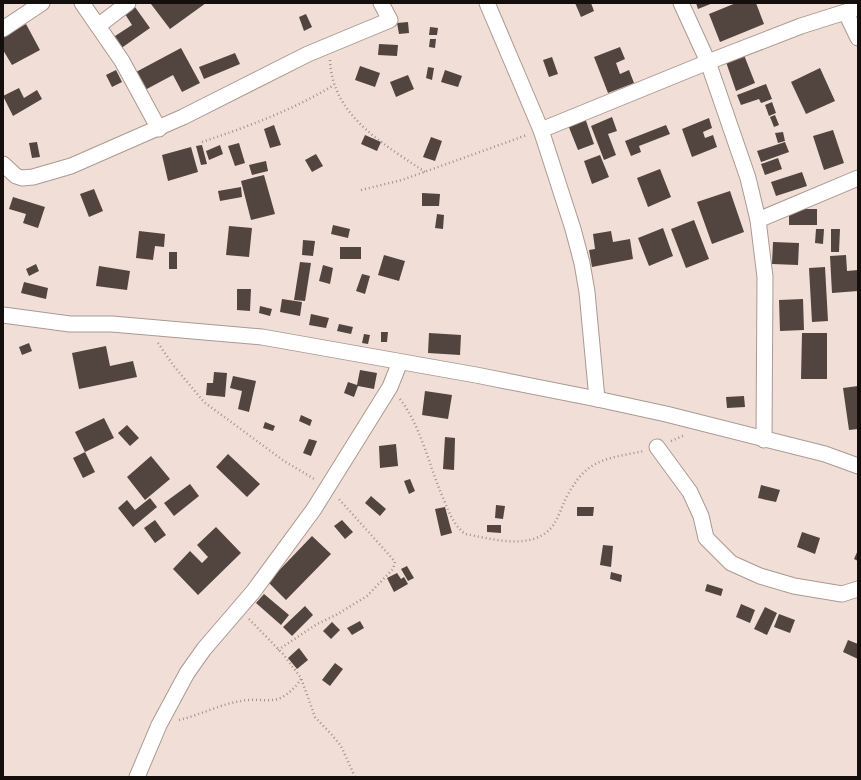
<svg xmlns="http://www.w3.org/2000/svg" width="861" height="780" viewBox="0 0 861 780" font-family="Barlow,sans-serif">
  <rect width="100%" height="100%" fill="#f1dfd7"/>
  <g fill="#52443e">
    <polygon points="152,3 206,3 170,29 151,4"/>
    <polygon points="575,3 591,3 594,11 581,17"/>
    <polygon points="696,3 713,3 698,9"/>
    <polygon points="736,3 756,3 764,24 720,42 709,14"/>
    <polygon points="135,7 150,28 120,49 112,38 132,25 125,14"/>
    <polygon points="306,14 312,27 304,31 299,17"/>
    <polygon points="408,22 409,33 399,34 397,23"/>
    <polygon points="26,24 40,50 12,65 3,50 3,37"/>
    <polygon points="430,27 438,28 437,35 429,35"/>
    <polygon points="430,39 436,39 435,48 429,47"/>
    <polygon points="379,44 398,45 397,56 378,55"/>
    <polygon points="620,47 625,59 616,63 620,74 629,70 634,83 608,93 594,57"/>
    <polygon points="181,48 200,83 182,92 173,75 145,90 136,72"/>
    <polygon points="235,53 240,64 204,79 199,67"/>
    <polygon points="744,55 755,83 736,91 726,62"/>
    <polygon points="552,57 558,74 549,77 543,60"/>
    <polygon points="360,66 380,73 375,87 355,80"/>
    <polygon points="428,67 434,68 432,80 426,78"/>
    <polygon points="820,68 835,101 806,114 791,82"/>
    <polygon points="116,70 122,82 112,87 106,75"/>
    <polygon points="445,70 462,76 458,87 441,82"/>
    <polygon points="408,75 414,89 396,97 390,82"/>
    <polygon points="766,84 772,99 761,103 759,99 741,105 737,95"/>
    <polygon points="19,88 24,98 37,90 42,99 13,116 3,96"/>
    <polygon points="772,102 776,113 769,116 765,105"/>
    <polygon points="775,115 779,125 774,127 770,117"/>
    <polygon points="612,117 617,131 608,134 616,155 604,160 591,126"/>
    <polygon points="585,118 594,144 578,150 568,125"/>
    <polygon points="709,118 712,128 703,132 705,138 713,135 717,147 692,157 682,129"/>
    <polygon points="274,125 281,145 270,148 264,129"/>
    <polygon points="666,125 670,134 639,146 641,152 631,156 625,141"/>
    <polygon points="833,130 844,163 824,170 813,136"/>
    <polygon points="783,132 785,141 778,143 775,133"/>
    <polygon points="365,135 381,142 377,151 361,144"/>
    <polygon points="431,137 442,141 435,161 423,157"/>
    <polygon points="37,142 40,157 32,158 29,143"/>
    <polygon points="785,142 789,152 761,162 757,151"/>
    <polygon points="239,143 245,163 235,166 228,146"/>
    <polygon points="202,145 207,164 201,165 196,146"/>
    <polygon points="220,145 223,154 209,160 206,151"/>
    <polygon points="191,147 198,172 168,181 162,155"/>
    <polygon points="316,154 323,166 312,172 305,160"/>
    <polygon points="600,155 609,177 592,184 584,161"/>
    <polygon points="778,158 782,169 765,175 761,164"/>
    <polygon points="266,161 268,171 252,175 249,165"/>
    <polygon points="660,169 671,197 648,207 637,178"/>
    <polygon points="802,172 807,186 776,196 771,182"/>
    <polygon points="264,175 275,214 251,220 241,181"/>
    <polygon points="241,187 242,197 220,201 218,191"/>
    <polygon points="94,189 103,211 89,217 80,194"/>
    <polygon points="730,191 744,232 712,244 697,202"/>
    <polygon points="422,193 440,194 439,206 422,206"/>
    <polygon points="13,197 45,207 38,228 23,223 26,214 9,209"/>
    <rect x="789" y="209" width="28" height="16"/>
    <polygon points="437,214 444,215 443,229 435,228"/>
    <polygon points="694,220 709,259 686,268 671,229"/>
    <polygon points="333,225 350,229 348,238 331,234"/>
    <polygon points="229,226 252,228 249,257 226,255"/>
    <polygon points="663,228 673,256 649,266 638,238"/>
    <polygon points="816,229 824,229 823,244 815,243"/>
    <polygon points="831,229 840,229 839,252 831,252"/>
    <polygon points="139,231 165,234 164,247 155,246 153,260 136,258"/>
    <polygon points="611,231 613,242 630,239 633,259 592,267 589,250 595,249 593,234"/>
    <polygon points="303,240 315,241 313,256 302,255"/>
    <polygon points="773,242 799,243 798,265 772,264"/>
    <rect x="340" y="247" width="21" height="12"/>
    <rect x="169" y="252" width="8" height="17"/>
    <polygon points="384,255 405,261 399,281 378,275"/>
    <polygon points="846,255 847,271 858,270 858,291 832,293 830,256"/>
    <polygon points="300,262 311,263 305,301 294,300"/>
    <polygon points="36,264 39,271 29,276 26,269"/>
    <polygon points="323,265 333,268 330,284 319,281"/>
    <polygon points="99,266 130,271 127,290 96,286"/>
    <polygon points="825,267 828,321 812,322 809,268"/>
    <polygon points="362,274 370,276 365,294 356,291"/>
    <polygon points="24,282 48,288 46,299 21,293"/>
    <polygon points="237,289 251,289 250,311 237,310"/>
    <polygon points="282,299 302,302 300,316 280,312"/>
    <polygon points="803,299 804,330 780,331 779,300"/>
    <polygon points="260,306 272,309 270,316 259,313"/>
    <polygon points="311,314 329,318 326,328 309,325"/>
    <polygon points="339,324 353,327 351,334 337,331"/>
    <polygon points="381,332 388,332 387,342 381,342"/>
    <polygon points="429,333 461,335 460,355 428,353"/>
    <polygon points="802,333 827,333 827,379 801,379"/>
    <polygon points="364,334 370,335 368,344 362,343"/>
    <polygon points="29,343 32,351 22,355 19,347"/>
    <polygon points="106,346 110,366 133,361 137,377 79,389 72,353"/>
    <polygon points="360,370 377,373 374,389 358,386 354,397 344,393 348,382 357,385"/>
    <polygon points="214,372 227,373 225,397 206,395 207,383 213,383"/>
    <polygon points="233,376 256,381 249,412 238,409 242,391 230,388"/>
    <polygon points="858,386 858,429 849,430 843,388"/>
    <polygon points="425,391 452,395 448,419 422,415"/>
    <polygon points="744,396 745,407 727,408 726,397"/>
    <polygon points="301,415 312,420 310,426 299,421"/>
    <polygon points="104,418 114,438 85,452 75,432"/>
    <polygon points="265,422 275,426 273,431 263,428"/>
    <polygon points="127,425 139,438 130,446 118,433"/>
    <polygon points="445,437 455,438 454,470 443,469"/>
    <polygon points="309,439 317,441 311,456 303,453"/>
    <polygon points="396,444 398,466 380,468 379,446"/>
    <polygon points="85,452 95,472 83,478 73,458"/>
    <polygon points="228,454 260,484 247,497 216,467"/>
    <polygon points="151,456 170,479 145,500 127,477"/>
    <polygon points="410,479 415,491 409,494 404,481"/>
    <polygon points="190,484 199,496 174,516 164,503"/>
    <polygon points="761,485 780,490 776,502 758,498"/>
    <polygon points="371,496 386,509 380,516 365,503"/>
    <polygon points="150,498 157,507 133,527 118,508 127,500 135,510"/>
    <polygon points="496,505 505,506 503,519 495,518"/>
    <polygon points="445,507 452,533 441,536 435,509"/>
    <polygon points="577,507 594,507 593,516 577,516"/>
    <polygon points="155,520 166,535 155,543 144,528"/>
    <polygon points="342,520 353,532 345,539 334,526"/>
    <polygon points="487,525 501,525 501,533 487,532"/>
    <polygon points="216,527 241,553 198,595 173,569 190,551 202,563 208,557 197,545"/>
    <polygon points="802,532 820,538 815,554 797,547"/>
    <polygon points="312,536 331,554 286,600 268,582"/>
    <polygon points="603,545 613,546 611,567 600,565"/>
    <polygon points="858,550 858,561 854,559"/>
    <polygon points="407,566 414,578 408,581 401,569"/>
    <polygon points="611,572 622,575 621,582 610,579"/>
    <polygon points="397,573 401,579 404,577 408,584 394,592 387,578"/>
    <polygon points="707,584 723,589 721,596 705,591"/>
    <polygon points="264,594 289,615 281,625 256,603"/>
    <polygon points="741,604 755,610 750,623 736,617"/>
    <polygon points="305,606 313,615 292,636 283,627"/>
    <polygon points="765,607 777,613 767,635 754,629"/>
    <polygon points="779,614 795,620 790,633 774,627"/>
    <polygon points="360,621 364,628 352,635 347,628"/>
    <polygon points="332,622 340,630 331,639 323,631"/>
    <polygon points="848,640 858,644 858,659 843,652"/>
    <polygon points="299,648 308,660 297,669 288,658"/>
    <polygon points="335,663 343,669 330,686 322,680"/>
  </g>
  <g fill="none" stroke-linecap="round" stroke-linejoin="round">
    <g stroke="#aa9992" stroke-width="17">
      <g id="minor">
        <polyline points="82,3 122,61 159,129"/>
        <polyline points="487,3 541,130 573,229 582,263 587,292 597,399"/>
        <polyline points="681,3 708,62 748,178 758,220 765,277 764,440"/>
        <polyline points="846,13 858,38"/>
        <polyline points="98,26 128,3"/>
        <polyline points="3,29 42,3"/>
        <polyline points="541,130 708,62 801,26 858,8"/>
        <polyline points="3,164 16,176 22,178 33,177 71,166 183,117 308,54 390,20 381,3"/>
        <polyline points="758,220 858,178"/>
        <polyline points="3,315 70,324 112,324 262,337 476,375 597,399 666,414 825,454 858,466"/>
        <polyline points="657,447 690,492 701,516 706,538 731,563 760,576 794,586 842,594 858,589"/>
        <polyline points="137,777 159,725 187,673 204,649 253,592 314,509 390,387 400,362"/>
      </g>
    </g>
    <g stroke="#a0928d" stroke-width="2.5" stroke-dasharray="1 3" stroke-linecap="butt">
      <path d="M330,60C332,116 384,144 425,172"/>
      <path d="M202,142C247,127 293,110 334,85"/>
      <polyline points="361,190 402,180 527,135"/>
      <polyline points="158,343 173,365 204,402 284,461 316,480"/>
      <path d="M400,399C422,428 429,467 444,500C449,513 454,525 465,534C489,538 526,550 548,531C556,524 560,512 564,502C570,490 578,476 589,468C604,457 626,455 644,451"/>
      <polyline points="671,441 685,435"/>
      <polyline points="249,619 283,654 301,678 315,717 332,735 341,746 355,777"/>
      <polyline points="278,650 317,624 336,615 367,596 393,569 395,562 391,557 338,498"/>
      <path d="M179,720C200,715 221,704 241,701C253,698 266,702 278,699C287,696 296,687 301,679"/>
    </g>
    <use href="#minor" stroke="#fff" stroke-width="15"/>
  </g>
  <rect width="861" height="780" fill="none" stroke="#140e0c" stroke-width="8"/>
</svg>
